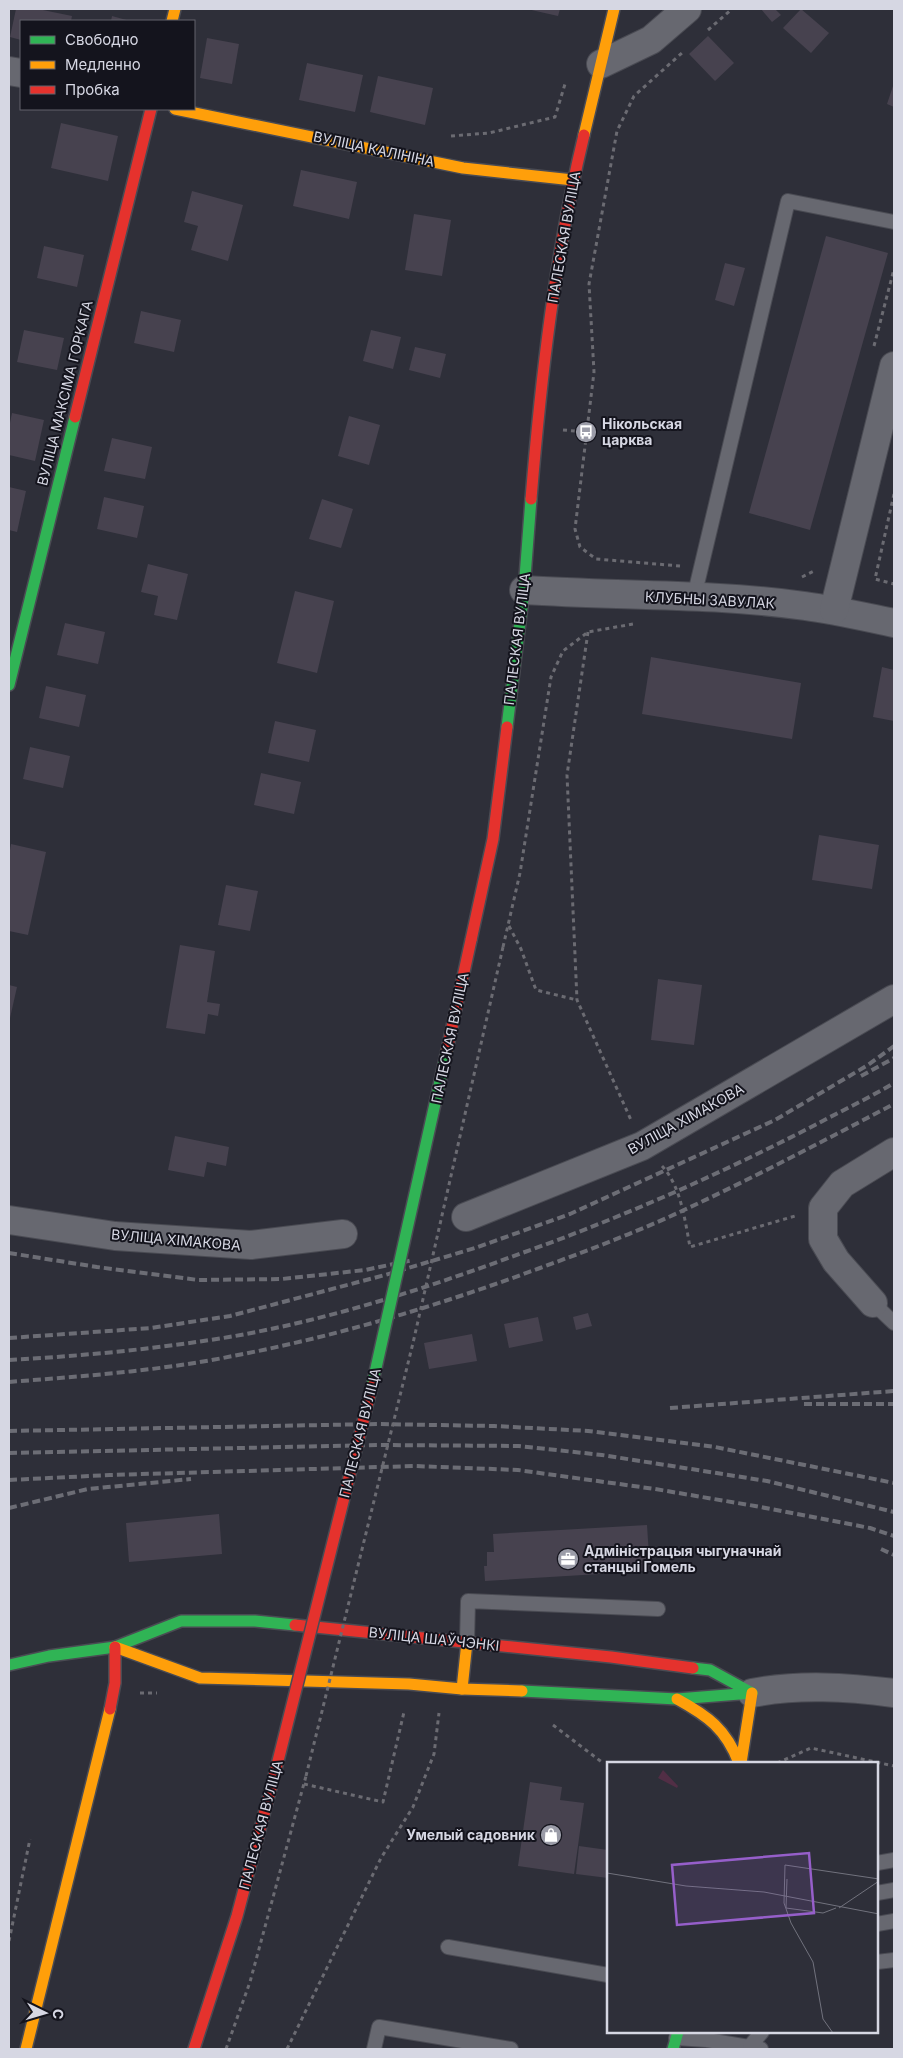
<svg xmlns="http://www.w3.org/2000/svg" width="903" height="2058" viewBox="0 0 903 2058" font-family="Inter,sans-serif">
  <rect width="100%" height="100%" fill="#2e2f39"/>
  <g fill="#47424f">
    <polygon points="16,9 38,9 72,16 71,21 21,21 21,40 10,37"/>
    <polygon points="527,9 560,9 558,16"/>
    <polygon points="761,9 775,9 781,15 772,22"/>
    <polygon points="801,9 829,33 811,53 783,28"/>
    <polygon points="112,16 130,21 111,21"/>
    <polygon points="708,36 734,63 715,81 689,54"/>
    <polygon points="207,38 239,44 232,84 200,78"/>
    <polygon points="307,63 363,75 355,112 299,100"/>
    <polygon points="378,76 433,88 425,125 370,112"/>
    <polygon points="894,83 894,107 887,104"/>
    <polygon points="61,123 118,136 108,181 51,168"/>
    <polygon points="301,170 357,182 349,219 293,206"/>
    <polygon points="192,191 243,205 228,261 191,250 198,226 184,222"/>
    <polygon points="414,214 451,220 442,276 405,270"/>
    <polygon points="826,236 888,253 810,530 749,513"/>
    <polygon points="44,246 84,255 77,287 37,278"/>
    <polygon points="725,263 745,268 734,306 715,300"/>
    <polygon points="141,311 181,320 174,352 134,343"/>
    <polygon points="24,330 64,338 57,370 17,362"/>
    <polygon points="371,330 401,337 393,369 363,361"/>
    <polygon points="415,347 446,354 440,378 409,370"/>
    <polygon points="12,413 44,420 35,461 9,455 9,428"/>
    <polygon points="349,416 380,425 369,465 338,456"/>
    <polygon points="112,438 152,447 145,479 104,471"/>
    <polygon points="9,487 26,491 17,532 9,530"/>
    <polygon points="104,497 144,506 137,538 97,529"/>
    <polygon points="322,499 353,509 341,548 309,539"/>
    <polygon points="148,564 188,574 177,620 154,615 158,596 141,592"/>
    <polygon points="295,591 334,601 317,673 277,663"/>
    <polygon points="65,623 105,632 98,664 57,655"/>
    <polygon points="651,657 801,683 792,739 642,714"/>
    <polygon points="882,667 894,670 894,721 873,717"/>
    <polygon points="46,686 86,695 79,727 39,718"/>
    <polygon points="275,721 316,730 309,762 268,753"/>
    <polygon points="30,747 70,756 63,788 23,779"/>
    <polygon points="261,773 301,782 294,814 254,805"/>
    <polygon points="819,835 879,845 872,889 812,880"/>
    <polygon points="11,844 46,852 28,935 9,931 9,856"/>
    <polygon points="226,885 258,891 250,931 218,925"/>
    <polygon points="180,945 215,951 207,1002 220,1004 218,1016 208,1014 205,1034 166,1028"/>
    <polygon points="658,979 702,985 694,1045 651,1040"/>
    <polygon points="9,985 17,987 10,1018 9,1018"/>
    <polygon points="175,1136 229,1147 226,1166 207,1162 204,1177 168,1170"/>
    <polygon points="588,1313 592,1326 576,1330 573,1317"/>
    <polygon points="538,1317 543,1341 509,1348 504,1324"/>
    <polygon points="472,1334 477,1361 429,1369 424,1343"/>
    <polygon points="219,1514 222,1554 129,1562 126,1523"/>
    <polygon points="647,1525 650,1571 485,1581 484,1566 487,1566 487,1552 494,1552 493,1534"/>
    <polygon points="530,1782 562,1787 560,1800 584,1803 574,1874 518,1866"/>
    <polygon points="579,1846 608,1850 608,1878 576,1874"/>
  </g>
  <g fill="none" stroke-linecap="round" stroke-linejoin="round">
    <g stroke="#4a4b53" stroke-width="16">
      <g id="lane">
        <polyline points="694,597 788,201 894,222"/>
        <polyline points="873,1303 894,1323"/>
        <polyline points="467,1642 468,1601 658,1609"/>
        <polyline points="877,1863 894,1860"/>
        <polyline points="877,1893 894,1890"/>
        <polyline points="877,1924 894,1921"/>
        <polyline points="448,1947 608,1975"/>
        <polyline points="877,1962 894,1960"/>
        <polyline points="676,2038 707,2040 761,2049"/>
        <polyline points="750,2046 762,2032"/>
        <polyline points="374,2049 379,2027 511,2049"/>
      </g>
    </g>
    <g stroke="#4a4b53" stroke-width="30">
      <g id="street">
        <polyline points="601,64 651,40 687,9"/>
        <polyline points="9,71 21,73"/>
        <path d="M524,590C617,596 712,593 805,606C835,610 865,617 894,623"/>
        <polyline points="834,610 894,366"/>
        <polyline points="466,1217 642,1146 894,999"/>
        <polyline points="9,1220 115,1236 251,1245 343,1234"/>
        <polyline points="873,1303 836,1261 823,1239 823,1208 842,1184 894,1152"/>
        <path d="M752,1693C799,1684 847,1687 894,1693"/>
      </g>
    </g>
    <g stroke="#4a4b53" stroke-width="14">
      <g id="fast">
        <polyline points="9,685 75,417"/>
        <polyline points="507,727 524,590 531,499"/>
        <polyline points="9,1665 49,1656 115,1647 181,1621 255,1621 295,1625"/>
        <polyline points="693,1668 710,1670 752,1693"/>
        <polyline points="522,1691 677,1699 752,1693"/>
        <polyline points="673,2049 678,2032"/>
      </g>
    </g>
    <g stroke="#4a4b53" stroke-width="14">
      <g id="slow">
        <polyline points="172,21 175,9"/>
        <polyline points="175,109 463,168 573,180"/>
        <polyline points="584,135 614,9"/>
        <polyline points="115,1647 200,1678 409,1684 462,1689 522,1691"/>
        <polyline points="462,1689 467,1642"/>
        <path d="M677,1699C708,1716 726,1729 739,1763"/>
        <polyline points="741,1763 752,1693"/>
        <polyline points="26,2049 110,1709"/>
      </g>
    </g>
    <g stroke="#4a4b53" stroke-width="14">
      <g id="jam">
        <polyline points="75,417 151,109"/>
        <path d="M531,499C541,377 555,254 584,135"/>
        <polyline points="471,940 493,839 507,727"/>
        <polyline points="295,1625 611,1657 693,1668"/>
        <polyline points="110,1709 115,1683 115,1647"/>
        <polyline points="194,2049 237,1916 276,1769"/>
      </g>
    </g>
    <g stroke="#6b6b72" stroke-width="3" stroke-dasharray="4 4" stroke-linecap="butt">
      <polyline points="708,30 732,9"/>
      <polyline points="451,136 489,133 555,117 565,84"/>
      <polyline points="874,346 894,269"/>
      <polyline points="563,430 586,432"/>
      <polyline points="894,494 875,579 894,584"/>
      <polyline points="680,566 596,559 580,547 575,529 594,372 589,284 617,131 634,96 683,52"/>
      <polyline points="802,577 814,571"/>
      <polyline points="588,632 567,775 577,1000 631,1120"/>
      <polyline points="509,926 521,949 536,990 577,1000"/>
      <polyline points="503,947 520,873 551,677 563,651 588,632 633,624"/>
      <path d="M662,1166C681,1186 685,1221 690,1247L795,1216"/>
      <polyline points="140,1693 157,1693"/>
      <polyline points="553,1725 603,1763"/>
      <polyline points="777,1763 811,1748 894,1766"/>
      <polyline points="304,1784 383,1802 404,1712"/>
      <polyline points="9,1941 30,1839"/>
      <polyline points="226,2049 250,1982 306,1776"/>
      <polyline points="287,2049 381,1858 413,1807 434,1754 439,1713"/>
    </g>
    <use href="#lane" stroke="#676870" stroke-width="14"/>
    <use href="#street" stroke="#676870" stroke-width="28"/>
    <use href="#fast" stroke="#30b455" stroke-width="11"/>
    <use href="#slow" stroke="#ff9f0a" stroke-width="11"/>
    <use href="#jam" stroke="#e5322d" stroke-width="11"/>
    <g stroke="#6c6d75" stroke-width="4" stroke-dasharray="8 4" stroke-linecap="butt">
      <polyline points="861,1076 894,1058"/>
      <polyline points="9,1253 97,1267 198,1280 282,1279 365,1270 413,1260"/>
      <polyline points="9,1338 151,1328 230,1316 385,1275 475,1248 570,1214 775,1120 868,1065 894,1046"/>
      <path d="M9,1360C82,1356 156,1349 229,1337C329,1320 427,1288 522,1253C623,1217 720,1174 815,1125C841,1111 869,1098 894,1083"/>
      <path d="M9,1382C84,1376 159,1371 233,1356C338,1336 440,1305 540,1268C589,1250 637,1232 684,1210C755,1177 825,1140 894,1104"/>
      <polyline points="804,1404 894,1404"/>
      <polyline points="670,1408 894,1391"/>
      <polyline points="9,1431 377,1424 494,1426 588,1431 715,1447 894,1483"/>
      <polyline points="9,1453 378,1445 519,1446 602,1455 767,1481 894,1512"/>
      <polyline points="9,1480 110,1475 414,1466 518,1470 655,1489 755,1506 870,1528 894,1536"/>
      <polyline points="9,1508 88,1489 191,1479"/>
      <polyline points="881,1549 894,1555"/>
    </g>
    <g stroke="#4a4b53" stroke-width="14" stroke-linecap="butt">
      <polyline id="fast-bridge" points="372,1386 447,1050"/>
    </g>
    <g stroke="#4a4b53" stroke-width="14" stroke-linecap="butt">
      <g id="jam-bridge">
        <polyline points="447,1050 471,940"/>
        <polyline points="276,1769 372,1386"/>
      </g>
    </g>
    <polyline stroke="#6b6b72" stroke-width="3" stroke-dasharray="4 4" stroke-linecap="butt" points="306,1776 413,1343 503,947"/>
    <use href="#fast-bridge" stroke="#30b455" stroke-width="11"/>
    <use href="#jam-bridge" stroke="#e5322d" stroke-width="11"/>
  </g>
  <defs>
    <g id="bus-disc" transform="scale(1.125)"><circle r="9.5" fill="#9b9ca8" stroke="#14141d"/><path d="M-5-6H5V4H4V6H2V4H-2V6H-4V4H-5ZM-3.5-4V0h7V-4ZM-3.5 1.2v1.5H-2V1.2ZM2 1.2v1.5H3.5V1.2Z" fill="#fff"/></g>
    <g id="office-disc" transform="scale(1.125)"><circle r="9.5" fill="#9b9ca8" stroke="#14141d"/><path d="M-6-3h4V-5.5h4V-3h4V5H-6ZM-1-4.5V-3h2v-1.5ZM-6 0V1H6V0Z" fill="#fff"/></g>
    <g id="shop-disc" transform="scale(1.125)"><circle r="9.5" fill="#9b9ca8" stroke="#14141d"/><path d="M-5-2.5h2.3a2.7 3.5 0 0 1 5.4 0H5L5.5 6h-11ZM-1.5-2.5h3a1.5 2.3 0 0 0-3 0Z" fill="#fff"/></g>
  </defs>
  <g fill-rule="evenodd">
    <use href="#bus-disc" x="586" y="432"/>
    <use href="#office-disc" x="568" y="1559"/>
    <use href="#shop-disc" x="551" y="1835"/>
  </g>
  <g text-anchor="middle" stroke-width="4" stroke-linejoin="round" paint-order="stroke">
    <g font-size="14" fill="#d6d7e3" stroke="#14141d">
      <text transform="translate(374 149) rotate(12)" y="5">ВУЛІЦА КАЛІНІНА</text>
      <text transform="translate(564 237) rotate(-80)" y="5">ПАЛЕСКАЯ ВУЛІЦА</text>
      <text transform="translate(65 393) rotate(-76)" y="5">ВУЛІЦА МАКСІМА ГОРКАГА</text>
      <text transform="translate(710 600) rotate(3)" y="5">КЛУБНЫ ЗАВУЛАК</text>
      <text transform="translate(517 639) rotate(-83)" y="5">ПАЛЕСКАЯ ВУЛІЦА</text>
      <text transform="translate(450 1038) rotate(-78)" y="5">ПАЛЕСКАЯ ВУЛІЦА</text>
      <text transform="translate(686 1119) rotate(-29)" y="5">ВУЛІЦА ХІМАКОВА</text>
      <text transform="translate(176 1240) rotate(5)" y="5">ВУЛІЦА ХІМАКОВА</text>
      <text transform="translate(360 1433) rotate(-76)" y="5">ПАЛЕСКАЯ ВУЛІЦА</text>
      <text transform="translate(434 1639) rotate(6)" y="5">ВУЛІЦА ШАЎЧЭНКІ</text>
      <text transform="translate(261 1825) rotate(-75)" y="5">ПАЛЕСКАЯ ВУЛІЦА</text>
    </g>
    <g font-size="14" font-weight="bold" fill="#d6d7e3" stroke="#14141d" text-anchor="start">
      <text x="602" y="429">Нікольская<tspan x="602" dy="16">царква</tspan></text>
      <text x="584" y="1556">Адміністрацыя чыгуначнай<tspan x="584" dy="16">станцыі Гомель</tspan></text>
      <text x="535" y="1840" text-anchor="end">Умелый садовник</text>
    </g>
  </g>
  <g transform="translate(607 1762)">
    <rect width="271" height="271" fill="#2e2f39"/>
    <path d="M56,8L71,24L70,26L51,16Z" fill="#512e45"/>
    <path fill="none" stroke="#71727d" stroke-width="1" d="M178,103L177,141L184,161L206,200L216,257L226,271M178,103L272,117M0,111L79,124L157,130L272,152M179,146L216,151L229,146M179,146L180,117M232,146L272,119"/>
    <path fill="#965fca" fill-opacity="0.15" stroke="#965fca" stroke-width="2.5" d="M202,91L207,151L70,163L65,103Z"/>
    <rect width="271" height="271" fill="none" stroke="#d6d7e3" stroke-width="2.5"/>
  </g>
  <rect width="903" height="2058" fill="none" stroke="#d6d7e3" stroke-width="20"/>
  <rect x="20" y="20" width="175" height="90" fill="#14141d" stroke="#62626c"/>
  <rect x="30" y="36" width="25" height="8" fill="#30b455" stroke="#62626c"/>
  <text x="65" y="45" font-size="15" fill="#d6d7e3">Свободно</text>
  <rect x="30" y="61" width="25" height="8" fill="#ff9f0a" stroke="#62626c"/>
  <text x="65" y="70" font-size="15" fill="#d6d7e3">Медленно</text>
  <rect x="30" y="86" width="25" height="8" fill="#e5322d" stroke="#62626c"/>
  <text x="65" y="95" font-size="15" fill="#d6d7e3">Пробка</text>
  <g transform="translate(45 2013) rotate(95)" stroke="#14141d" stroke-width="4" paint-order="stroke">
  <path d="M0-4L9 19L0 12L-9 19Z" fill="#d6d7e3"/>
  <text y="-8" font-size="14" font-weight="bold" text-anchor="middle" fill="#d6d7e3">С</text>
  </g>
</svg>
